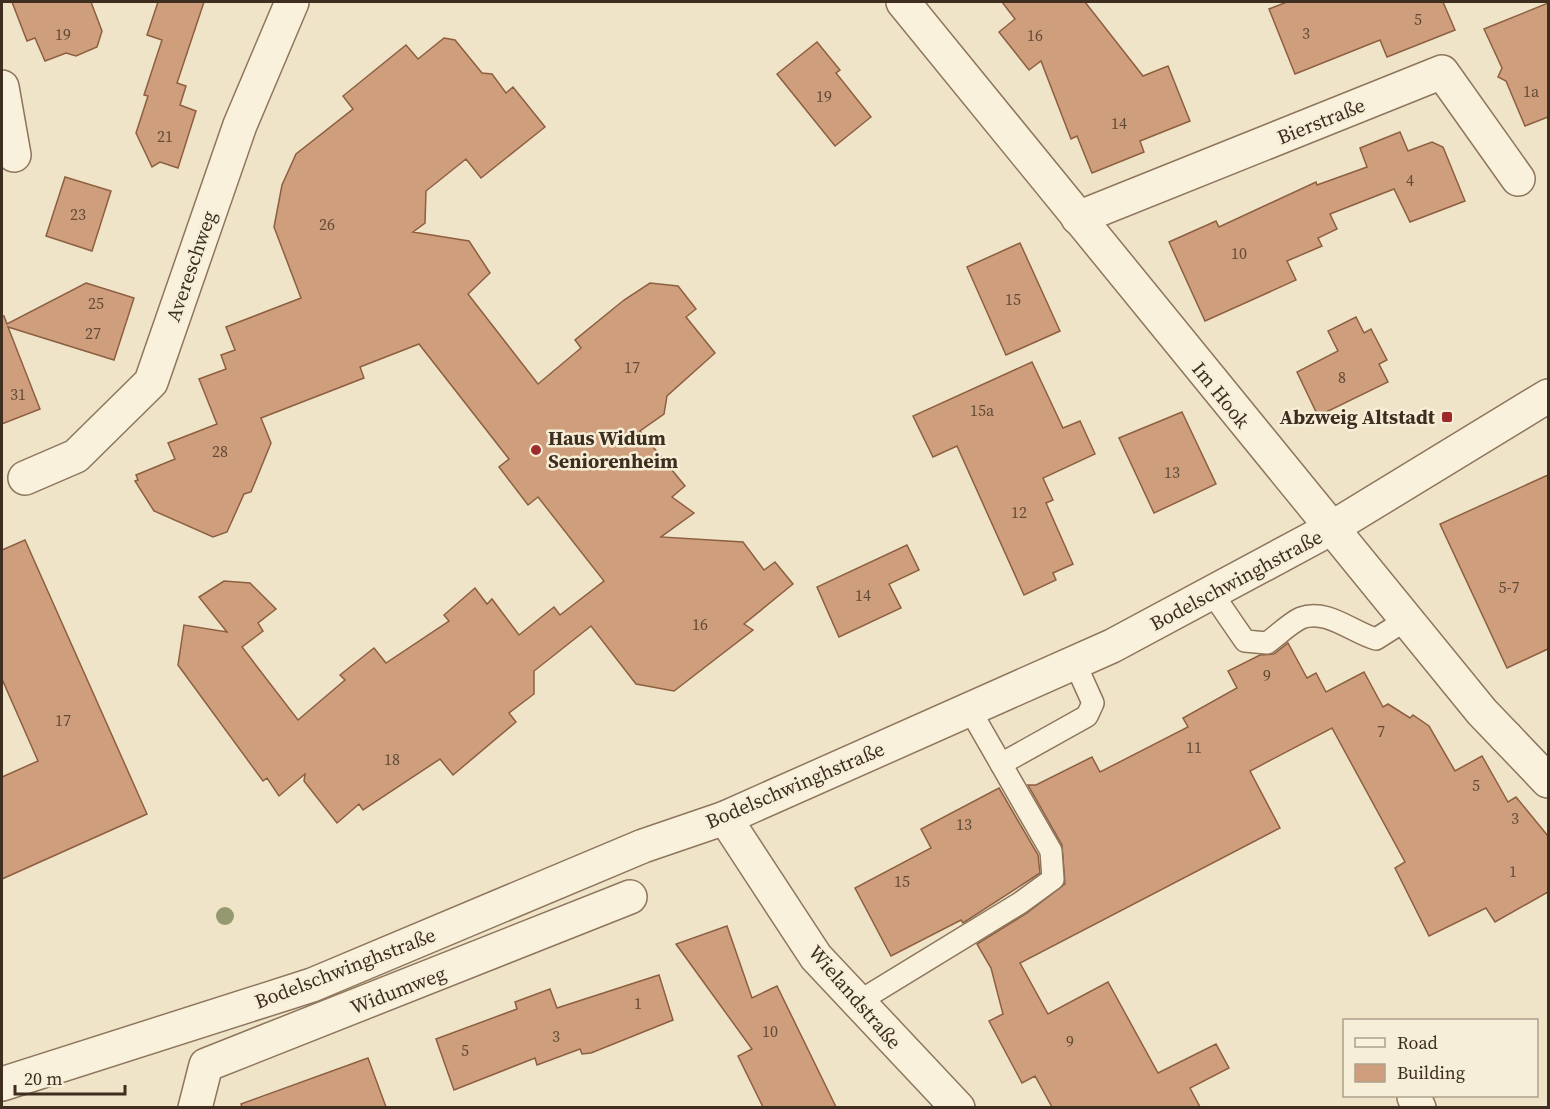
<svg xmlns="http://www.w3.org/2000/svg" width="1550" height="1109" viewBox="0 0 1550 1109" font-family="'Source Serif 4',serif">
  <rect width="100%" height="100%" fill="#f0e4c8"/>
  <g fill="#cf9f7d" stroke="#8d5f41" stroke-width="1.5">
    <polygon points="12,2 91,2 102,31 97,47 76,56 66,53 45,61 35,38 27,41"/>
    <polygon points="158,2 204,2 177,83 186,86 180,105 196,111 178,168 160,162 152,167 136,133 148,96 144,95 162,40 147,35"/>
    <polygon points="1002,2 1085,2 1143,76 1168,66 1190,121 1140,141 1144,152 1092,173 1077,136 1071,139 1041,61 1029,70 999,32 1015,19"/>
    <polygon points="1287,2 1443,2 1455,30 1387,57 1380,40 1295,74 1269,9"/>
    <polygon points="1548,3 1548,117 1525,126 1506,81 1498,77 1502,68 1484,29"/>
    <polygon points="444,38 455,40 482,73 492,74 506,93 513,87 545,127 481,178 466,159 426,191 425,223 413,232 469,241 490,273 468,294 538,384 581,348 575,340 624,300 650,283 678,286 696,309 686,317 715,353 667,396 664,414 640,431 685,486 672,497 694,513 661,537 743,542 764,570 775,562 793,584 744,624 753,630 674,691 636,684 591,626 534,671 534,694 509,713 516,722 453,775 440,759 363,810 359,804 337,823 304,781 305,774 279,796 267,778 263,781 178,665 184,625 227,632 199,597 224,581 250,583 276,609 258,623 263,631 242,647 298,720 345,680 340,675 374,648 386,663 449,621 444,615 475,588 487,604 492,599 519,635 554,607 560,615 604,581 538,497 528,505 499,467 509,459 419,344 360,367 364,378 261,418 271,443 251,492 244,494 227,532 213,537 154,511 135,481 138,480 136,475 175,459 168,443 217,424 199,379 226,369 221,355 235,350 226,327 301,298 274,227 282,185 296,154 353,109 343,96 406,45 418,59"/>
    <polygon points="817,42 840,70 836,73 871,117 835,146 777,74"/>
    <polygon points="1400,132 1408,151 1432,142 1443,147 1465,201 1410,222 1394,189 1330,214 1337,229 1318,238 1322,246 1287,261 1296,280 1205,321 1169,242 1216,221 1219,227 1316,182 1317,185 1367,167 1360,148"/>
    <polygon points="65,177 111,191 92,251 46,236"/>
    <polygon points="1020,243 1060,331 1006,355 967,267"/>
    <polygon points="86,283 134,298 114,360 8,327 40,409 2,424 2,316 4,316 7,324"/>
    <polygon points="1356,317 1364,333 1371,329 1387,360 1379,364 1388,382 1318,416 1297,372 1338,351 1328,331"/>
    <polygon points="1032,362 1063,428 1080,421 1095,454 1043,478 1053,500 1046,503 1073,564 1053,573 1056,580 1024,595 957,446 933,457 913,416"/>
    <polygon points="1182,412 1216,484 1154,513 1119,438"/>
    <polygon points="1548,475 1548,649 1507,668 1440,524"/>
    <polygon points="25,540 147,814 2,879 2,777 38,761 2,679 2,550"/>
    <polygon points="907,545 919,570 889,584 901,608 839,637 817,587"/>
    <polygon points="1288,643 1307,678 1316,673 1326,692 1364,672 1383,707 1388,704 1410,718 1413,715 1429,726 1455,771 1482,756 1508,802 1516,797 1548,836 1548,892 1495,922 1486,908 1429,936 1395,868 1405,862 1332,728 1250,771 1280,828 1020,963 1048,1014 1108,982 1158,1073 1216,1044 1229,1068 1190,1088 1200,1107 1052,1107 1035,1076 1022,1083 989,1021 1003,1014 991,968 977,944 1027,913 1065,884 1062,845 1028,785 1036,785 1092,757 1100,772 1188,727 1183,718 1237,688 1228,671 1260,655 1274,654"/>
    <polygon points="999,788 1038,855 1040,873 963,923 961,920 891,956 855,888 931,848 921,829"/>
    <polygon points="727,926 752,998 777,986 836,1107 763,1107 738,1056 752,1049 676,944"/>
    <polygon points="659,975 673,1020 591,1053 582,1054 580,1049 537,1065 535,1058 454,1090 436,1039 517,1009 515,1002 550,989 557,1008"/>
    <polygon points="368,1058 386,1107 242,1107 241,1104"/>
  </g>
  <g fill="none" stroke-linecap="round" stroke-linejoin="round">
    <g stroke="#8d765c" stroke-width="24">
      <g id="service">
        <path d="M1212,593L1245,641L1267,643C1278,635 1290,623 1301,618C1327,608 1353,633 1376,639L1406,620"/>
        <polyline points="1001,764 1087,716 1093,703 1075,663"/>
        <polyline points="858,1002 1020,903 1053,879 1051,851 970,710"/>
      </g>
    </g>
    <g stroke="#8d765c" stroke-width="36">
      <polyline id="pedestrian" points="1506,737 1548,781"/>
    </g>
    <g stroke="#8d765c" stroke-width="36">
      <g id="minor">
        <polyline points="903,2 1482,712 1506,737"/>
        <polyline points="2,87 14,155"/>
        <polyline points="1078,218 1442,72 1518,179"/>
        <polyline points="25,478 76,456 151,382 240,125 292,2"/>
        <polyline points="725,818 816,957 958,1108"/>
        <polyline points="2,1084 312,985 643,846 725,818 1112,646 1330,529 1548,396"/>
        <polyline points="1414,1097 1419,1108"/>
        <polyline points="195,1108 206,1065 630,897"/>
      </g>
    </g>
    <use href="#service" stroke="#faf1dc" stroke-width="21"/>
    <use href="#pedestrian" stroke="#faf1dc" stroke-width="33"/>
    <use href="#minor" stroke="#faf1dc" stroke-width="33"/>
  </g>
  <circle fill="#96986f" cx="225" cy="916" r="9"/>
  <g fill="#9e2a2b" stroke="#f7eed8" stroke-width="2">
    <rect x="1441" y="411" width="12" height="12" rx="3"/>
    <circle cx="536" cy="450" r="6"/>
  </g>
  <g text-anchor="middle" stroke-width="5" stroke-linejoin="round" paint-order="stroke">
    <g font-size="16" fill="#624a37">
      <text x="1418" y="25">5</text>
      <text x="1306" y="39">3</text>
      <text x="63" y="40">19</text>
      <text x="1035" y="41">16</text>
      <text x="1531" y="97">1a</text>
      <text x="824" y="102">19</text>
      <text x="1119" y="129">14</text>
      <text x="165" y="142">21</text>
      <text x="1410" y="186">4</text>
      <text x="78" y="220">23</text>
      <text x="327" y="230">26</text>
      <text x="1239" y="259">10</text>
      <text x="1013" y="305">15</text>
      <text x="96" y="309">25</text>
      <text x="93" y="339">27</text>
      <text x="632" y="373">17</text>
      <text x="1342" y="383">8</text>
      <text x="18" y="400">31</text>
      <text x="982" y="416">15a</text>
      <text x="220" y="457">28</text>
      <text x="1172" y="478">13</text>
      <text x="1019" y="518">12</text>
      <text x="1509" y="593">5-7</text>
      <text x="863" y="601">14</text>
      <text x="700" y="630">16</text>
      <text x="1267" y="681">9</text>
      <text x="63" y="726">17</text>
      <text x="1381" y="737">7</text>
      <text x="1194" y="753">11</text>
      <text x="392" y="765">18</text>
      <text x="1476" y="791">5</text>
      <text x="1515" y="824">3</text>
      <text x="964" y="830">13</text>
      <text x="1513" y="877">1</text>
      <text x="902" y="887">15</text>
      <text x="638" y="1009">1</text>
      <text x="770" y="1037">10</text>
      <text x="556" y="1042">3</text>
      <text x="1070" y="1047">9</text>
      <text x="465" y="1056">5</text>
    </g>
    <g font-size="20" fill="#3d2e20" stroke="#f7eed8">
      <text transform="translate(1321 121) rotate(-22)" y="7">Bierstraße</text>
      <text transform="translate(191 266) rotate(-71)" y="7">Avereschweg</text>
      <text transform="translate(1221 395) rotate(51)" y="7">Im Hook</text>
      <text transform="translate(1236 580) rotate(-28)" y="7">Bodelschwinghstraße</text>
      <text transform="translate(795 785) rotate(-23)" y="7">Bodelschwinghstraße</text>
      <text transform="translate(345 968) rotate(-21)" y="7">Bodelschwinghstraße</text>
      <text transform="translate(398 990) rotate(-21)" y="7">Widumweg</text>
      <text transform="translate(855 997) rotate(49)" y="7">Wielandstraße</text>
    </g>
    <g font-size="20" font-weight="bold" fill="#3d2e20" stroke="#f7eed8" text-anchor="end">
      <text x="1435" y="424">Abzweig Altstadt</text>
      <text x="548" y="445" text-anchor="start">Haus Widum<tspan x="548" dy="23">Seniorenheim</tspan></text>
    </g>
  </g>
  <rect width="1550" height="1109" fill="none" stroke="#3d2e20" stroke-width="6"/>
  <rect x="1343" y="1019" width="195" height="78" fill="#f7eed8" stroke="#ada18e" stroke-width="1.5"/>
  <rect x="1355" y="1038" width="30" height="9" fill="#faf1dc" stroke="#ada18e" stroke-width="1.5"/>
  <text x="1397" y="1049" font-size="18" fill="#3d2e20">Road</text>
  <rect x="1355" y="1064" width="30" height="18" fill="#cf9f7d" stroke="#ada18e" stroke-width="1.5"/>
  <text x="1397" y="1079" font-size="18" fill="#3d2e20">Building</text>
  <path d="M15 1085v9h110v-9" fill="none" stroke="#3d2e20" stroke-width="3"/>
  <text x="24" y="1085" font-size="18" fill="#3d2e20" stroke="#f7eed8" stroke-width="4.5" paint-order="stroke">20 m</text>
</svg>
